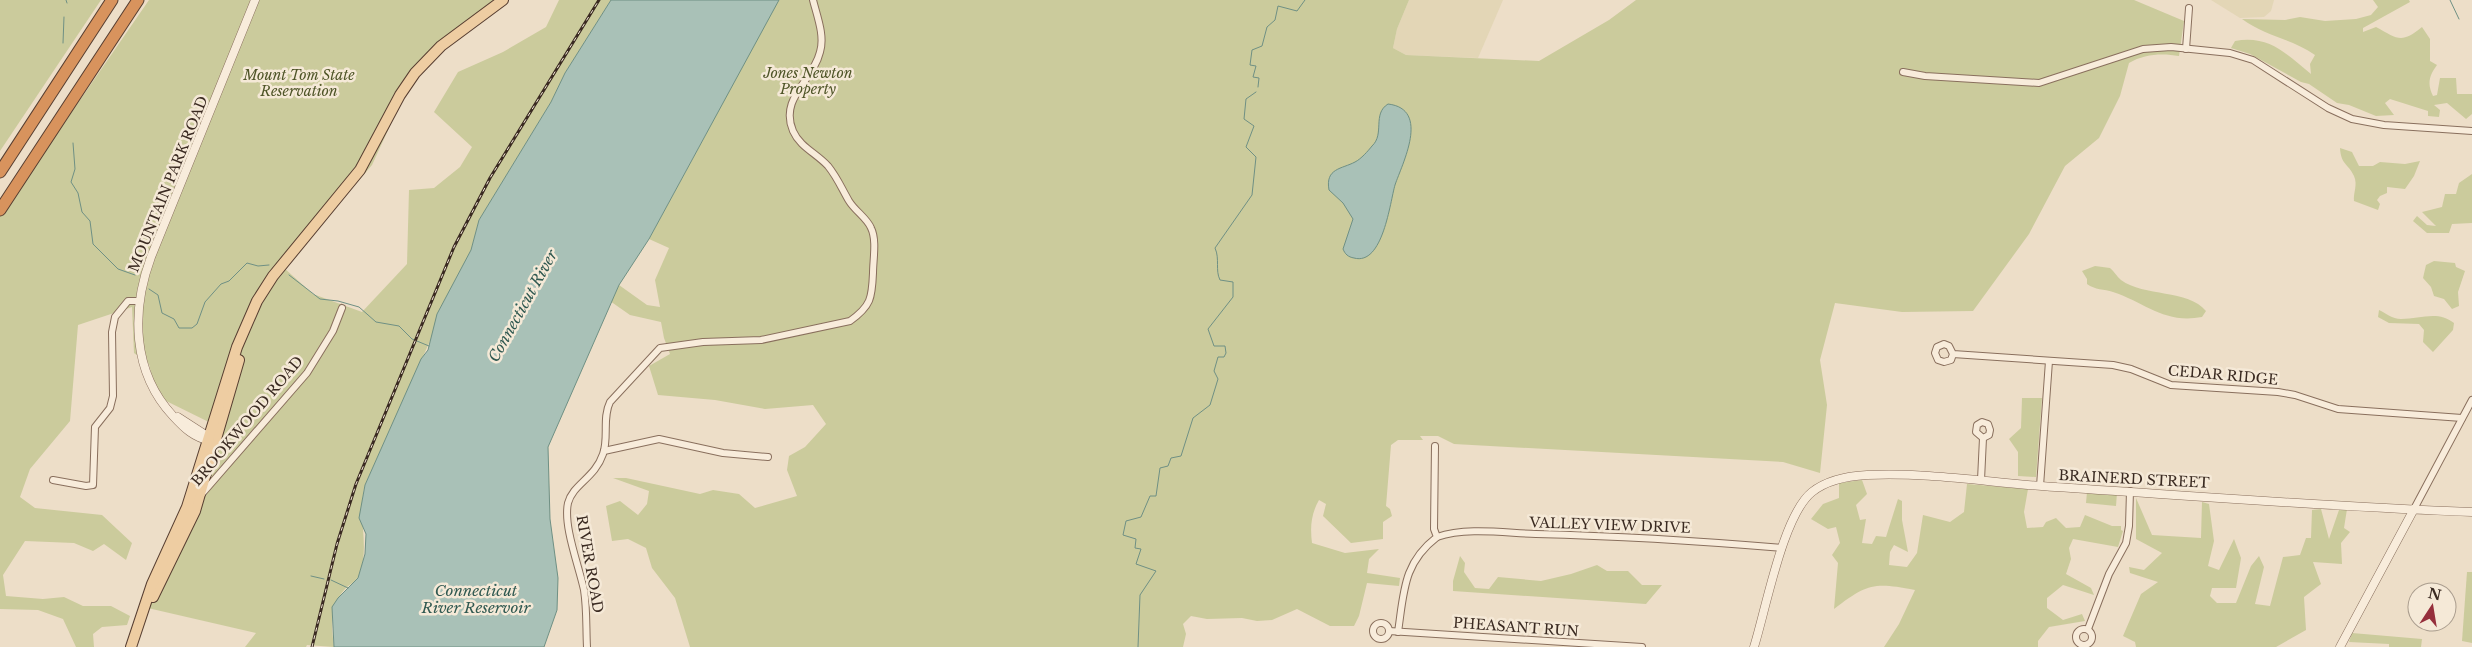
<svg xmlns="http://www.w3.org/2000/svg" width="2472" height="647" viewBox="0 0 2472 647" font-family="'Libre Baskerville',serif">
  <rect width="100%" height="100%" fill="#eddec8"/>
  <g fill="#e3d6b6">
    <polygon points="1409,0 1503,0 1478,58 1406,55 1393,48 1397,29"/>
    <polygon points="2211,0 2274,0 2271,11 2264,17 2240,18"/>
  </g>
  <g fill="#cbcb9c">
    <polygon points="0,0 101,0 0,151"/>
    <path d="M149,0H503L466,26L412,78L372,165L284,268L313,294L362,312L407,264L409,190L434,188L460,167L472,147L434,112L458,72L503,52L546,27L559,0H611L565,73L551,102L479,220L471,250L365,485C356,517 371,544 359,576C356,581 349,585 345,589C329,607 331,624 334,647L307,645L306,647H245L256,633L139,606L203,502L223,429L156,396L149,364L134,353L132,307L78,325L70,421L30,469L20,497L35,508L102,515L132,543L126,560L104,544L93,551L74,543L25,541L3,575L6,596L43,599L64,597L83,606H111L130,616L127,625L102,627L93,634L94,647H76L63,619L38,610L0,609V216Z"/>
    <path d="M767,0H1409L1397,29L1393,48L1406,55L1539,61L1609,20L1636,0H2134L2184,21L2179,56C2162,53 2144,54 2129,63L2120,96L2099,138L2065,166L2029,234L1973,311L1902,312L1835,303L1820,360L1827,405L1820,473L1783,462L1454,444L1438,436H1420L1423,440H1398L1391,445L1386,506L1390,509L1392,516L1383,522V539L1351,543L1323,516L1326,504L1319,500C1311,514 1310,527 1312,543L1345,553L1379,549L1369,559L1367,573L1400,578L1399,586L1367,583L1359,616L1354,626H1330L1297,609L1272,620L1257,621L1242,618L1207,619L1191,616L1183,624L1186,634L1183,647H690L675,598L652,568L646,548L628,539L612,541L606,506L620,501L638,515L647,504L649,491L613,478H626L700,494L713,490L739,494L755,508L797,496L787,470L789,456L805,447L826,424L813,405L765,409L715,400L658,395L649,366L670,354L664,338L661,322L630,315L610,301L619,285L647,305L660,307L655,280L669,248L649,239L705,136Z"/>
    <path d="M2373,0H2409L2410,2L2363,28V32L2376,27C2398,39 2401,44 2422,27L2430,39V61L2437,65C2429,76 2427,84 2433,96L2437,95L2440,78H2456L2457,94H2472V114L2466,119L2447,103L2434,105L2440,110L2439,117L2428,116V111L2390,99L2385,103L2394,115L2376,116L2349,105L2337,103L2309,84L2301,82L2250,54L2231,48L2235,41C2270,35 2286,54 2311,74L2310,64L2315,55C2292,39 2265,36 2242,19L2285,20L2300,17L2325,21L2356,19L2371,15L2378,7Z"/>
    <path d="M2340,148L2352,152L2359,166H2373L2380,162L2405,164L2420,161L2414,176L2405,189L2387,187V193L2380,196L2377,200L2380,204L2378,210L2354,201C2353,193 2358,185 2354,176C2348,163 2341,165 2340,148Z"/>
    <polygon points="2472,174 2472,223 2452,224 2449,233 2427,233 2413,221 2417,216 2427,225 2436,226 2422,212 2442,207 2445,194 2456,194 2459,183"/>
    <polygon points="2434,261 2455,263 2456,267 2465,271 2458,292 2459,306 2452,309 2444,299 2434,296 2431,287 2423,278 2426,265"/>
    <path d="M2095,266L2110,268C2114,271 2117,277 2121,280C2144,297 2188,289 2206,311L2202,317C2164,324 2146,303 2113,292C2104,289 2095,290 2087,284V279L2082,271Z"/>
    <path d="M2379,310C2386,313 2392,319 2401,319C2420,319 2438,310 2454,323L2453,330L2433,352L2423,342L2424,330L2419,324L2389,323L2378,317Z"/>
    <polygon points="2022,398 2042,398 2036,477 2018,476 2018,452 2009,439 2021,428"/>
    <path d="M1862,480L1867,494L1856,505L1860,520L1866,519L1862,543L1872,544L1876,536L1886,537L1898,499L1902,501V520L1908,552L1894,545L1890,552L1889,565L1907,567L1917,553L1923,515L1950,522L1964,512L1967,484L2028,489L2024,512L2027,528L2043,527L2046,522L2056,518L2066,528L2080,527L2085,515L2112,526H2121V530L2123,531L2118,547L2073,539L2069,548L2071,559L2066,574L2091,588L2094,595L2063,585L2047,598V608L2063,620L2082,614L2085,621L2049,627L2038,641V647H1884L1899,624L1915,590C1873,582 1867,584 1834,609L1838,563L1832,555L1840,543L1836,527L1828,529L1811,519L1823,504L1839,498V483Z"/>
    <polygon points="2087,492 2117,493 2116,506 2086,503"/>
    <polygon points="2136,498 2152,535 2201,538 2202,502 2209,504 2214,541 2208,566 2219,570 2234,539 2241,558 2236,588 2212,588 2210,596 2217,603 2236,603 2251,566 2259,556 2264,567 2255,604 2270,606 2283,557 2300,555 2306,538 2311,538 2312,510 2321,509 2329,539 2339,510 2347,509 2344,528 2350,532 2341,543 2342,564 2313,562 2321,584 2304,597 2306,630 2276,647 2136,647 2135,642 2123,636 2141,594 2158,582 2130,573 2129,567 2144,570 2162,553 2136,539"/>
    <polygon points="1460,556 1465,563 1464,572 1475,588 1489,589 1498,577 1541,581 1571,574 1597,565 1607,571 1628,571 1642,585 1662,585 1646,604 1453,591 1453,581"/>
    <polygon points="2467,572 2472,572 2472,643 2462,641"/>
    <polygon points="2352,633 2422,639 2421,647 2389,647 2389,644 2349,642"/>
  </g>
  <g fill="#a9c1b7" stroke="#6f9084">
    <polygon points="611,0 779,0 649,239 619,285 548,447 550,519 558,578 557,610 544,647 334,647 332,607 338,598 358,578 365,554 366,534 359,518 365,485 421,359 428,350 437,314 471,250 479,220 551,102 565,73"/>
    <path d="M1388,104C1431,109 1402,164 1395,185C1390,202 1383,266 1354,258C1348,257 1345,254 1343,249L1353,219L1343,203L1329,190C1325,168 1342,169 1355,162C1361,159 1368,151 1372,146C1385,134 1372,114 1388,104Z"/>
  </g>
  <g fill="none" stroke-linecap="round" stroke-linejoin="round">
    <g stroke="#6f9084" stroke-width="1">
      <polyline points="66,0 67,3"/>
      <polyline points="2450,0 2459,19"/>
      <polyline points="63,43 64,17"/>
      <polyline points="1258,87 1259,78 1253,77 1256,66 1250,65 1252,50 1262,46 1267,27 1275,20 1278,6 1297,11 1305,0"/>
      <polyline points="73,143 75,169 71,182 78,193 82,212 90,221 93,244 118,269 135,275"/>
      <polyline points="289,275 320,299 338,301 359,307 376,322 399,326 412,339 429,346"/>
      <polyline points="149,289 158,295 162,313 174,319 179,328 192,328 197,324 205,302 221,284 229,281 247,263 258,266 269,265"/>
      <polyline points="311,576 324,579"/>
      <polyline points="331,580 348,588"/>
      <path d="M1138,647L1140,595L1156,571L1136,564L1141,549L1135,548L1136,539L1123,535L1126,521L1141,517L1150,496H1156L1160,468L1168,466L1171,458L1181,456L1193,418L1210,405L1218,379L1214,371L1218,357H1224L1226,353L1225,346H1214L1208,329L1233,297V282L1220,280C1215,270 1220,259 1215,248L1252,195L1256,157L1246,147L1254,126L1244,119L1246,99L1256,92"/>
    </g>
    <g stroke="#896f5d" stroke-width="8">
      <g id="minor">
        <polyline points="2186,49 2189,8"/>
        <polyline points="1903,72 1925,76 2039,83 2143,49 2171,47 2230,53 2253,60 2328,108 2352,119 2384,125 2472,131"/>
        <polyline points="1953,354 1951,360 1944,362 1938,360 1935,353 1937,347 1944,344 1949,346 1953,354 2113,365 2131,369 2171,385 2278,392 2295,395 2338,409 2462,418"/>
        <polyline points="604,451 659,439 723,453 768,457"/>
        <polyline points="53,480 86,486 93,485 95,427 110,408 113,396 112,332 115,317 128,301 139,301"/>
        <polyline points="1981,480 1983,438 1989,435 1990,430 1988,424 1982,422 1977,425 1976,432 1983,438"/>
        <polyline points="2040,486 2049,361"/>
        <polyline points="201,495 307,373 333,331 342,308"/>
        <polyline points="2414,509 2472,400"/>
        <path d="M1437,537C1467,527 1504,533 1536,534C1618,536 1700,541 1782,548"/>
        <circle cx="1381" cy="631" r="8"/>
        <circle cx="2084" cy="637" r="8"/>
        <polyline points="2088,629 2109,574 2126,543 2129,526 2130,491"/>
        <polyline points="1389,631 1642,647"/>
        <path d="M1398,632C1404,592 1403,563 1437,537L1434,529L1435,446"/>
        <path d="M587,647C586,628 587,609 584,590C579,566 563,526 568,503C573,484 595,478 603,454C609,438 602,418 610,402L660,348L703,342L761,340L850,321C871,306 872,298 873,273C873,260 877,240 871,228C867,218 855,211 849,201C842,189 837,177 828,166C816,153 800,147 793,131C779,98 813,81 820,52C825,36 817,16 813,0"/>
      </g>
    </g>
    <g stroke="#896f5d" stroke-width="9">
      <g id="tertiary">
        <polyline points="178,417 212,439"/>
        <path d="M211,441C194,438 184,428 173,416C132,372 131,311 151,257L255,0"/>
        <path d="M1754,647C1766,609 1783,515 1812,492C1827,480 1848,476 1867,475C1929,472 1992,483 2055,487C2194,496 2333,507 2472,512"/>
        <polyline points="2340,647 2414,509"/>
      </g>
    </g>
    <g stroke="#573e31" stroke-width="12">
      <g id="primary">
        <polyline points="153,597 195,511 239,360"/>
        <polyline points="131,647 152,584 187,507 237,347 257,301 273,276 360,170 400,95 415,73 441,46 503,0"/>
      </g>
    </g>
    <g stroke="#573e31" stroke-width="13">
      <g id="motorway">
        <polyline points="0,172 112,0"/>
        <polyline points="0,210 138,0"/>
      </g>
    </g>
    <use href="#minor" stroke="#f8ecdb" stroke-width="6"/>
    <use href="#tertiary" stroke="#f8ecdb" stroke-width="8"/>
    <use href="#primary" stroke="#eecda2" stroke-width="10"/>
    <use href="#motorway" stroke="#d8935d" stroke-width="11"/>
    <g stroke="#3a2a21" stroke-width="3">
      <polyline id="rail" points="312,647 337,544 356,484 454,247 490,178 599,0"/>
    </g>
    <use href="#rail" stroke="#f5e9d7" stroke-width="1" stroke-dasharray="4" stroke-linecap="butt"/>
  </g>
  <g text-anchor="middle" stroke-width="5" stroke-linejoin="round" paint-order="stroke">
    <g font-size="14" font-style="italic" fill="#4f5528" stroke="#f5e9d7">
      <text x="808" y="78">Jones Newton<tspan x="808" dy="16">Property</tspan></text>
      <text x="299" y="80">Mount Tom State<tspan x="299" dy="16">Reservation</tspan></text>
    </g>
    <g font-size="14" fill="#3a2a21" stroke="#f5e9d7">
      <text transform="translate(168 184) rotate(-68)" y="5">MOUNTAIN PARK ROAD</text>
      <text transform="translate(2223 375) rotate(5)" y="5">CEDAR RIDGE</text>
      <text transform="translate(247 421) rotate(-50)" y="5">BROOKWOOD ROAD</text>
      <text transform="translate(2134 479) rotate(3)" y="5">BRAINERD STREET</text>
      <text transform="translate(1610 525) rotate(2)" y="5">VALLEY VIEW DRIVE</text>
      <text transform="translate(590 564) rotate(80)" y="5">RIVER ROAD</text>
      <text transform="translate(1516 627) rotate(4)" y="5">PHEASANT RUN</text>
    </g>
    <g font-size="15" font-style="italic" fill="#305951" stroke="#f5e9d7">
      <text transform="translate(523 306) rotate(-61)" y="5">Connecticut River</text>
      <text x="476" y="596">Connecticut<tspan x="476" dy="17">River Reservoir</tspan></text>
    </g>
  </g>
  <g transform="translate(2432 607) rotate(12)"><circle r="24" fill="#f5e9d7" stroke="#aa9d8e"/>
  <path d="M0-4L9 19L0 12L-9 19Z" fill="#962f3c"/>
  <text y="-8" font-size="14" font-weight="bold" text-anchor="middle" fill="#3a2a21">N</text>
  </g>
</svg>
